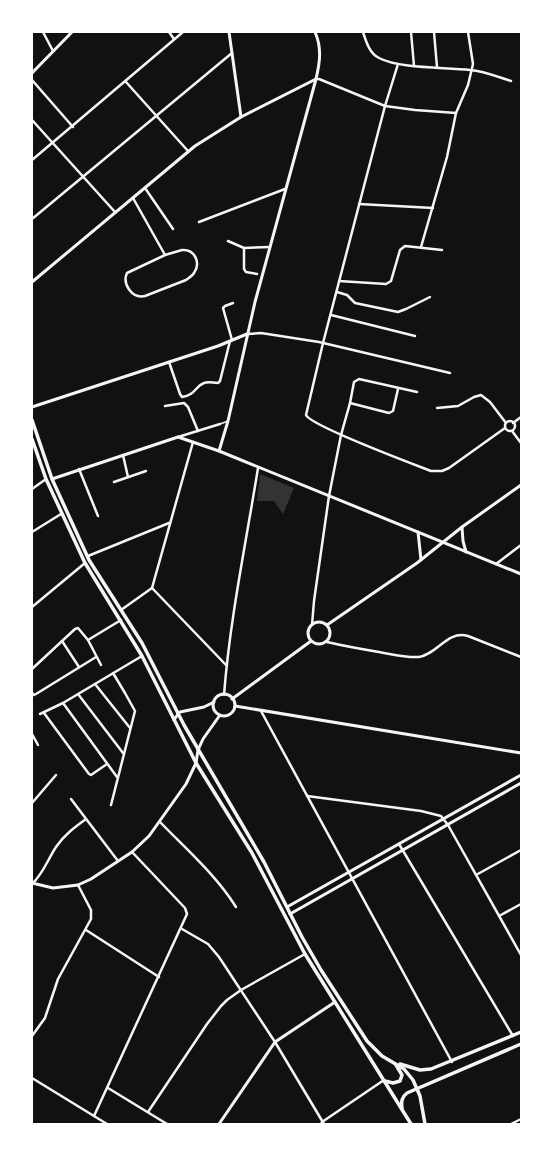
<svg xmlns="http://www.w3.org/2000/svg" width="553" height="1156" viewBox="0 0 553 1156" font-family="Rubik,sans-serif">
  <rect width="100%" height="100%" fill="#111"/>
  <polygon fill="#333" points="260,474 294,488 283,514 274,501 257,501"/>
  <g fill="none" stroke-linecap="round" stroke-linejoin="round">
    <polyline stroke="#f5f5f5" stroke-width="1.5" points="220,424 228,421"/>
    <g stroke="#f5f5f5" stroke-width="2.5">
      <polyline points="43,32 53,51"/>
      <polyline points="169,32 174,39"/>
      <path d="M363,32C366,41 369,53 379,58C400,69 444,67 470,70C484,71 498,77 511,81"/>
      <polyline points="411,32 414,66"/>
      <polyline points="434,32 437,67"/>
      <path d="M398,64L385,106L364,186L323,343L306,415C311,426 413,464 431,471H442L449,468L505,428"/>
      <polyline points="316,79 319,79 385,106 415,110 456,113"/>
      <polyline points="32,80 73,127"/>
      <polyline points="126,82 188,151"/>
      <polyline points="32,120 115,212"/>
      <polyline points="32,160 183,32"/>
      <polyline points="145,188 173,229"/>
      <polyline points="133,198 165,255"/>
      <polyline points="359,204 433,208"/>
      <polyline points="32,219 232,53"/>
      <polyline points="199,222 285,189"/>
      <polyline points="228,241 244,248 270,247"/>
      <polyline points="421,247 447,157 456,113 468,85 473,64 468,32"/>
      <polyline points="244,248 244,269 246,272 257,274"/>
      <path d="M182,250C195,249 201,263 194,273C192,276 189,278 186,280L145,296C132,299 122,284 127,273L165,255Z"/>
      <polyline points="339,281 386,284 391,281 400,250 405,246 442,250"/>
      <polyline points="337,292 347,295 355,303 398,312 406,309 430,297"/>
      <polyline points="331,315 415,336"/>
      <polyline points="248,334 261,333 319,342 450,373"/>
      <polyline points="232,340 223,308 225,306 233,303"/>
      <path d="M169,362L180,394L182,397C196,395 195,386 204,383C209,381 213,383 218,383L220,381L230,341"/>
      <polyline points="350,403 389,413 393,411 398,389"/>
      <polyline points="165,406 184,403 188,407 198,431"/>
      <polyline points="437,408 458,406 474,397 481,395 490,402 506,423"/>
      <circle cx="510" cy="426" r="5"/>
      <polyline points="513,423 521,417"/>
      <polyline points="512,431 521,443"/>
      <polyline points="178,437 220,424"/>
      <polyline points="123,455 128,477"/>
      <polyline points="79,469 98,516"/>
      <polyline points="114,482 146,471"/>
      <polyline points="32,489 46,479"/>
      <polyline points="32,532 61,514"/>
      <polyline points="88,556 169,523"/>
      <polyline points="496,564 521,545"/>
      <polyline points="152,588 226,665"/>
      <polyline points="32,607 85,563"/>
      <polyline points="121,610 152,588 193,442"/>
      <polyline points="312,625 314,601 329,496 341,435 350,403 354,382 359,379 417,392"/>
      <polyline points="88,640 121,620"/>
      <polyline points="62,641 79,667"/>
      <path d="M327,642C344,646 361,649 379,652C391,654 406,658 419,657C438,654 447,630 468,636L521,657"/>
      <polyline points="32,669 75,629 78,628 88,640 101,665"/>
      <polyline points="95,684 130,728"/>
      <polyline points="32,693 34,695 36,694 96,657"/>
      <polyline points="78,694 123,753"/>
      <path d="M224,695C230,618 246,543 258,468"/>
      <polyline points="63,703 117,777"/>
      <polyline points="261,711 452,1062"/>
      <polyline points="44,713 89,774 91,775 107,764"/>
      <polyline points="40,714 63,703 142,656"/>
      <polyline points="32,734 38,745"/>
      <polyline points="307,796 421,811 441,816 448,825 521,955"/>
      <polyline points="71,799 118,861"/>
      <polyline points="32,803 56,775"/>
      <polyline points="111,805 135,711 125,693 113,673"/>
      <path d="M160,822C186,849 216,875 236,907"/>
      <polyline points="399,844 513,1036"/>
      <polyline points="476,875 521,850"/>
      <path d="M32,884C43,874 48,859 56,847C64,835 75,827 86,819"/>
      <polyline points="499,916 521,904"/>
      <polyline points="182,929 208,944 219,957 275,1042 324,1124"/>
      <polyline points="86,930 159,977"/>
      <polyline points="32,1036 45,1018 58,979 91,919 91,910 78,885"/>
      <polyline points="32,1078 107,1124"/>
      <polyline points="108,1088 167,1124"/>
      <polyline points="148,1112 207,1024 221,1006 227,1000 241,990 305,954"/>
      <polyline points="94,1116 187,914 185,908 132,852"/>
      <polyline points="321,1124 322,1122 384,1080"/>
      <polyline points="511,1124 521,1119"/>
    </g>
    <g stroke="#f5f5f5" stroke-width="3">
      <polyline points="229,32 241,117"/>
      <polyline points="32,73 72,32"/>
      <polyline points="32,407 218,346 247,334"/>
      <polyline points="219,451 228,421 255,302 316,79"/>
      <polyline points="52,479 178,437 219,451 521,574"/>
      <polyline points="462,527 463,541 466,552"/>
      <polyline points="418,532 421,560"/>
      <circle cx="319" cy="633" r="11"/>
      <polyline points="327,625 417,563 462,527 521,485"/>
      <circle cx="224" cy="705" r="11"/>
      <polyline points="232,699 311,641"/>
      <polyline points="235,706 521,753"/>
      <polyline points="174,720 178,714 180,712 204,707 214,702"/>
      <polyline points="198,750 203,739 220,715"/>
      <polyline points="287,907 521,775"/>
      <polyline points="290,914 521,783"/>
      <polyline points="219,1124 275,1042 335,1002"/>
    </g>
    <g stroke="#f5f5f5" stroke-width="3">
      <path d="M32,282L195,146L241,117L316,79C320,62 322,48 315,32"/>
      <polyline points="32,883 53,888 78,885 91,879 132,852 149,836 186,784 196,763 198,750"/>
    </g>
    <g stroke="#f5f5f5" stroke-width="3.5">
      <polyline points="32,420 52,479 89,560 142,643 184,725 264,862 302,937 321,970 367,1041 382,1056 404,1069 413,1080 420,1096 425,1124"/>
      <polyline points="32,439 46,479 85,563 142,656 196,763 252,853 305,954 411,1124"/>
      <polyline points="400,1064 420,1070 431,1069 521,1032"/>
      <polyline points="385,1081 393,1083 400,1081 402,1075 396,1065"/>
      <path d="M402,1108C401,1101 402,1097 407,1093L521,1044"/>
    </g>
  </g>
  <rect width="553" height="1156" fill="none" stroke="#ffffff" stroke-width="66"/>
</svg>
